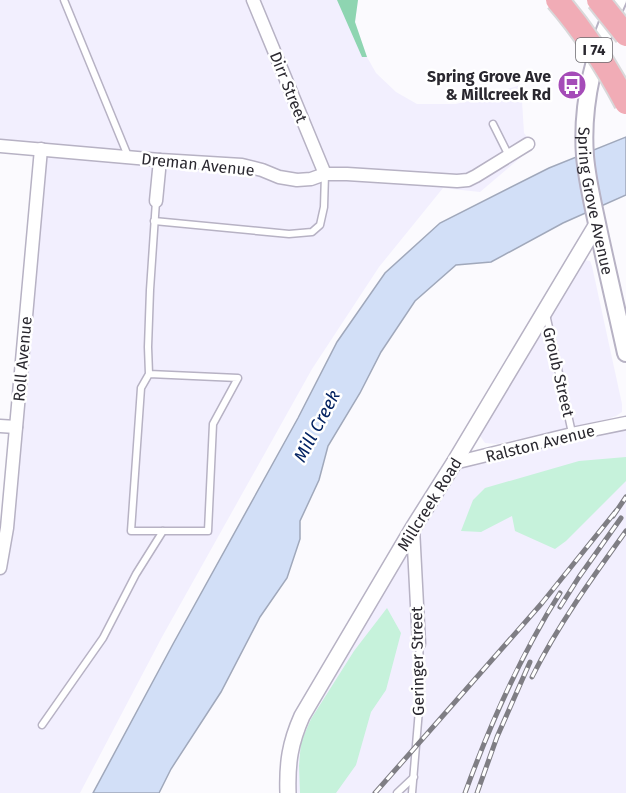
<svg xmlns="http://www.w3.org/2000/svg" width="626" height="793" viewBox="0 0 626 793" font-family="'Fira Sans',sans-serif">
  <rect width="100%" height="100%" fill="#fbfafe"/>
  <g fill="#f2effe">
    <polygon points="0,0 358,0 355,22 367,57 376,73 396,92 417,104 456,104 521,85 524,133 534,146 480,192 443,188 379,267 312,369 162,637 80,793 0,793 0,568 41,149 0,146"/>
    <polygon points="584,260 590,261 592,266 622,404 622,412 616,416 608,419 497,444 485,443 480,436 480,433"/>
    <polygon points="626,423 626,793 288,793 291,743 454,463"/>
  </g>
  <g fill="#c6f2db">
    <polygon points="626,457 626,481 566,541 555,549 515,531 512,516 481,532 461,531 473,500 485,488 579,461"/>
    <polygon points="387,608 401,633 386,690 371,712 356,765 336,793 300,793 299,766 301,742 311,719 354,651"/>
  </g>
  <polygon fill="#8ed5b1" points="337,0 358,0 355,22 367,57 362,57"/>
  <polygon fill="#d2dff7" stroke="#a0a8bb" stroke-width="1.5" points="626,137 626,195 563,223 491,262 456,265 415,301 381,352 360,393 328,446 319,480 300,521 300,539 287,578 260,617 221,692 171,769 159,793 93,793 173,644 298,418 337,342 385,273 440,223 549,168"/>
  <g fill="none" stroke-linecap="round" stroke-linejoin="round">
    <g stroke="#b7b2c4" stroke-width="9">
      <g id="service">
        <polyline points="64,0 128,156"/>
        <polyline points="493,124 509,156"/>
        <polyline points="154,221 289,234 312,232 320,225 324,207 325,174"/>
        <polyline points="546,314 572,433"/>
        <polyline points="149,374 238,378 213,424 208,531 131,531 141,388 149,374 148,347 150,290 156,201"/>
        <polyline points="42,725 103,638 136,574 163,531"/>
        <polyline points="397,793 414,777"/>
        <polyline points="412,793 421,686 419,644"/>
      </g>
    </g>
    <g stroke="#b7b2c4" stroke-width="15">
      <g id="minor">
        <polyline points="253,0 325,174"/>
        <polyline points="0,146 160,160 242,165 262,170 279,177 297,180 311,179 325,174 347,174 457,181 468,180 476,176 528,144"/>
        <polyline points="156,201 160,160"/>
        <polyline points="0,426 16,427"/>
        <polyline points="454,463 572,434 626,423"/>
        <polyline points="413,528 419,644"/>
        <polyline points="0,568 7,528 41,149"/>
      </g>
    </g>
    <g stroke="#b7b2c4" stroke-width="18">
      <path id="tertiary" d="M288,793C287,763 290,743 302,716L413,528L454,463L597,224"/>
    </g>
    <g stroke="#b7b2c4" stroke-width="20">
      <g id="secondary">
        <path id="s1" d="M618,0C595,47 581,103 585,156C587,180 593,204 598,228C607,270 617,312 626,353"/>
      </g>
    </g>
    <use href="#service" stroke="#fff" stroke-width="6"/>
    <use href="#minor" stroke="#fff" stroke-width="12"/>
    <use href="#tertiary" stroke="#fff" stroke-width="15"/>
    <use href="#secondary" stroke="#fff" stroke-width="16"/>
    <g stroke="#7f7e84" stroke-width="5">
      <g id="rail">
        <polyline points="613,516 626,497"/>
        <polyline points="560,607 579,577 621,518"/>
        <path d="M532,677C558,625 592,578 626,531"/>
        <polyline points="375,793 542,603 616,511"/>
        <path d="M465,793C491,722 520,656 560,593"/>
        <polyline points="477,793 497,737 530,662"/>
      </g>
    </g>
    <use href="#rail" stroke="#fff" stroke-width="3" stroke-dasharray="9" stroke-linecap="butt"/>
    <g stroke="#d9d8da" stroke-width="26" stroke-linecap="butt">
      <g id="motorway-bridge">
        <path d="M557,0C584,31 607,67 626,103"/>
        <polyline points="598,0 626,35"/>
      </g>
    </g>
    <use href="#motorway-bridge" stroke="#f1acb6" stroke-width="22"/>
  </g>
  <defs>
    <g id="bus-disc" transform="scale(1.5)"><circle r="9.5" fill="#a54cb8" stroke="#fff"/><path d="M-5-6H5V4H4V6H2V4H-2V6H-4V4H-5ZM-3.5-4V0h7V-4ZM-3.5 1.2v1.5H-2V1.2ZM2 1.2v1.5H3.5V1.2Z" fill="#fff"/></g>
  </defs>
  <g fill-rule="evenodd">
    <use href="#bus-disc" x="572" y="85"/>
  </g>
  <g text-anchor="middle" stroke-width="5" stroke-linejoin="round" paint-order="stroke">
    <rect fill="#fff" stroke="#6a686d" stroke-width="1.5" x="576" y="38" width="36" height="24" rx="4.5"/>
    <g font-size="15" font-weight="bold" fill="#2a282f">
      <text x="594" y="55">I 74</text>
    </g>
    <g font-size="16" font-weight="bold" fill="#2a282f" stroke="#fff" text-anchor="end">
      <text x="551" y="82">Spring Grove Ave<tspan x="551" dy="18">&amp; Millcreek Rd</tspan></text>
    </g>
    <g font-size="16" fill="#2a282f" stroke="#fff">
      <text transform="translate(289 87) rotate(68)" y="6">Dirr Street</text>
      <text transform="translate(198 164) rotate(6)" y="6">Dreman Avenue</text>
      <text dy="6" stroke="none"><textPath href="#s1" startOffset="207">Spring Grove Avenue</textPath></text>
      <text transform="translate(22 359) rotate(-85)" y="6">Roll Avenue</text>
      <text transform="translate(559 372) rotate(77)" y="6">Groub Street</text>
      <text transform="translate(540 443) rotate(-14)" y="6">Ralston Avenue</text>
      <text transform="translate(429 504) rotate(-58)" y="6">Millcreek Road</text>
      <text transform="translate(417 661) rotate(-91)" y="6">Geringer Street</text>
    </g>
    <g font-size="18" font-style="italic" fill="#042362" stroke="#fff">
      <text transform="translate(317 426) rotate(-62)" y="6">Mill Creek</text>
    </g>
  </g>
</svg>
